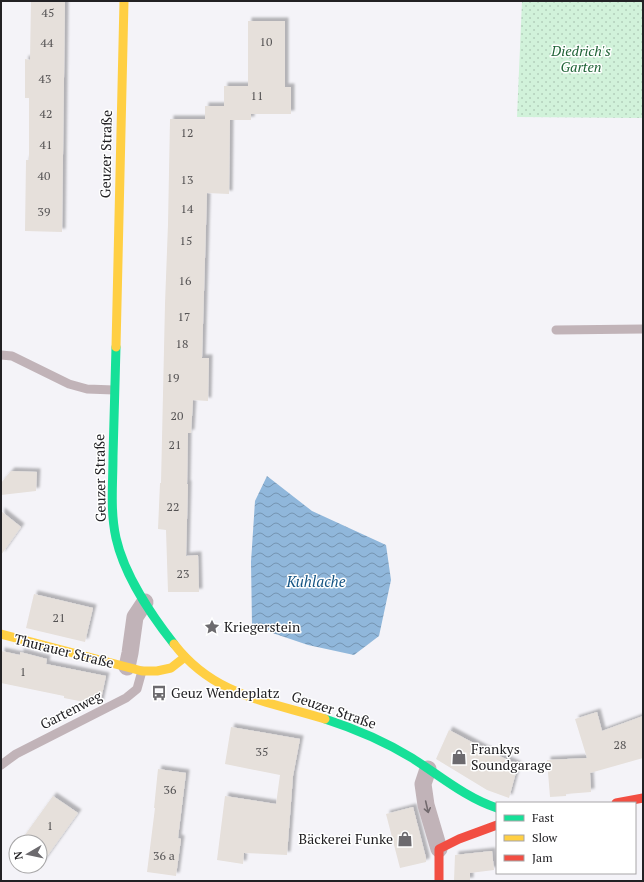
<svg xmlns="http://www.w3.org/2000/svg" width="644" height="882" viewBox="0 0 644 882" font-family="'PT Serif',serif">
  <defs>
    <pattern id="grass-dots" width="8" height="8" patternUnits="userSpaceOnUse"><rect width="8" height="8" fill="#d1f2da"/><path d="M2 2h.1M6 6h.1" fill="none" stroke="#b3cfbb" stroke-width="1.8" stroke-linecap="round"/></pattern>
    <pattern id="water-waves" width="16" height="10" patternUnits="userSpaceOnUse"><rect width="16" height="10" fill="#90b7db"/><path d="M0 5q4-4 8 0t8 0" fill="none" stroke="#7594b1"/></pattern>
    <filter id="shadow"><feDropShadow dx="3.5" dy="-3.5" stdDeviation="1" flood-color="#0004"/></filter>
  </defs>
  <rect width="100%" height="100%" fill="#f4f3f8"/>
  <polygon fill="url(#grass-dots)" points="522,1 643,1 643,118 517,117"/>
  <polygon fill="url(#water-waves)" points="267,476 312,511 386,545 391,580 379,636 354,655 308,645 252,626 251,562 255,501"/>
  <g fill="#e6e0db" filter="url(#shadow)">
    <polygon points="31,1 65,1 62,232 25,231 26,160 29,160 29,98 25,98 25,59 30,60"/>
    <polygon points="248,21 285,21 285,87 291,87 291,114 251,114 251,120 230,120 229,194 207,193 202,358 209,358 208,401 193,400 191,433 188,433 187,484 188,484 186,556 198,555 199,592 168,592 166,530 158,529 160,483 161,483 165,304 168,224 170,119 205,119 205,106 224,106 224,86 248,86"/>
    <polygon points="11,471 37,472 36,491 1,495 1,483"/>
    <polygon points="1,511 21,527 1,555"/>
    <polygon points="34,594 93,608 85,642 26,628"/>
    <polygon points="1,651 20,655 20,652 47,659 46,664 106,676 100,704 99,705 64,698 64,696 1,683"/>
    <polygon points="597,712 602,731 643,716 643,758 590,773 591,792 566,794 566,796 550,797 547,760 587,758 575,719"/>
    <polygon points="231,727 300,739 293,776 287,855 244,853 243,864 217,860 225,796 276,804 280,775 225,764"/>
    <polygon points="449,730 483,748 518,765 509,798 487,790 436,759"/>
    <polygon points="158,769 186,773 178,838 181,839 176,876 147,872 155,808 154,808"/>
    <polygon points="53,796 78,813 40,866 40,842 20,842"/>
    <polygon points="413,807 426,858 426,862 400,868 386,814"/>
    <polygon points="492,851 494,870 470,873 470,881 454,881 455,855"/>
  </g>
  <g fill="none" stroke-linecap="round" stroke-linejoin="round">
    <g stroke="#c1b3b8" stroke-width="9">
      <polyline points="556,330 643,329"/>
      <polyline points="1,355 12,356 69,384 87,389 114,390"/>
      <polyline points="1,765 16,754 126,698 137,689 142,671"/>
    </g>
    <g stroke="#c1b3b8" stroke-width="17">
      <polyline points="127,667 130,653 135,617 145,602"/>
      <polyline points="428,769 423,784 426,805 439,849"/>
    </g>
    <g stroke="#16e098" stroke-width="9">
      <path d="M116,347C115,384 114,420 113,456C113,484 110,511 116,538C124,574 151,615 174,644"/>
      <path d="M325,719C356,729 384,741 412,758C439,775 466,798 497,808"/>
    </g>
    <g stroke="#ffcf43" stroke-width="9">
      <polyline points="116,347 124,1"/>
      <polyline points="1,634 142,671 157,671 171,668 185,657"/>
      <path d="M174,644C214,696 267,701 325,719"/>
    </g>
    <g stroke="#f24e42" stroke-width="9">
      <polyline points="616,803 643,798"/>
      <polyline points="439,881 439,849 459,839 497,825"/>
    </g>
  </g>
  <defs><path id="oneway-shaft" d="M-6 0H5M1.5-3L5.5 0L1.5 3" fill="none" stroke-width="1.6" stroke-linecap="round" stroke-linejoin="round"/></defs>
  <use stroke="#726a6e" href="#oneway-shaft" transform="translate(427 807) rotate(77)"/>
  <defs>
    <g id="sight-bare" transform="scale(1.2)"><path d="M0-6L1.8-2.2L6-1.7L2.9 1.2L3.7 5.4L0 3.3L-3.7 5.4L-2.9 1.2L-6-1.7L-1.8-2.2Z" fill="#6c6a6e" stroke="#fff" stroke-width="2.5" paint-order="stroke"/></g>
    <g id="bus-bare" transform="scale(1.2)"><path d="M-5-6H5V4H4V6H2V4H-2V6H-4V4H-5ZM-3.5-4V0h7V-4ZM-3.5 1.2v1.5H-2V1.2ZM2 1.2v1.5H3.5V1.2Z" fill="#6c6a6e" stroke="#fff" stroke-width="2.5" paint-order="stroke"/></g>
    <g id="shop-bare" transform="scale(1.2)"><path d="M-5-2.5h2.3a2.7 3.5 0 0 1 5.4 0H5L5.5 6h-11ZM-1.5-2.5h3a1.5 2.3 0 0 0-3 0Z" fill="#6c6a6e" stroke="#fff" stroke-width="2.5" paint-order="stroke"/></g>
  </defs>
  <g fill-rule="evenodd">
    <use href="#sight-bare" x="212" y="627"/>
    <use href="#bus-bare" x="159" y="693"/>
    <use href="#shop-bare" x="459" y="757"/>
    <use href="#shop-bare" x="405" y="839"/>
  </g>
  <g text-anchor="middle" stroke-width="3" stroke-linejoin="round" paint-order="stroke">
    <g font-size="12" fill="#545253">
      <text x="48" y="17">45</text>
      <text x="266" y="46">10</text>
      <text x="47" y="47">44</text>
      <text x="45" y="83">43</text>
      <text x="257" y="100">11</text>
      <text x="46" y="118">42</text>
      <text x="187" y="137">12</text>
      <text x="46" y="149">41</text>
      <text x="44" y="180">40</text>
      <text x="187" y="184">13</text>
      <text x="187" y="213">14</text>
      <text x="44" y="216">39</text>
      <text x="186" y="245">15</text>
      <text x="185" y="285">16</text>
      <text x="184" y="321">17</text>
      <text x="182" y="348">18</text>
      <text x="173" y="382">19</text>
      <text x="177" y="420">20</text>
      <text x="175" y="449">21</text>
      <text x="173" y="511">22</text>
      <text x="183" y="578">23</text>
      <text x="59" y="622">21</text>
      <text x="23" y="676">1</text>
      <text x="620" y="749">28</text>
      <text x="262" y="756">35</text>
      <text x="170" y="794">36</text>
      <text x="50" y="830">1</text>
      <text x="164" y="860">36 a</text>
    </g>
    <g font-size="14" font-style="italic" fill="#1f6336" stroke="#fff">
      <text x="581" y="56">Diedrich's<tspan x="581" dy="16">Garten</tspan></text>
    </g>
    <g font-size="14" fill="#222124" stroke="#fff">
      <text transform="translate(106 154) rotate(-89)" y="5">Geuzer Straße</text>
      <text transform="translate(100 478) rotate(-91)" y="5">Geuzer Straße</text>
      <text transform="translate(64 651) rotate(14)" y="5">Thurauer Straße</text>
      <text transform="translate(71 710) rotate(-27)" y="5">Gartenweg</text>
      <text transform="translate(334 710) rotate(19)" y="5">Geuzer Straße</text>
    </g>
    <g font-size="14" fill="#222124" stroke="#fff" text-anchor="start">
      <text x="224" y="632">Kriegerstein</text>
      <text x="171" y="698">Geuz Wendeplatz</text>
      <text x="471" y="754">Frankys<tspan x="471" dy="16">Soundgarage</tspan></text>
      <text x="393" y="844" text-anchor="end">Bäckerei Funke</text>
    </g>
    <g font-size="15" font-style="italic" fill="#155483" stroke="#fff">
      <text x="316" y="587">Kuhlache</text>
    </g>
  </g>
  <rect width="644" height="882" fill="none" stroke="#222124" stroke-width="4"/>
  <rect x="496" y="802" width="140" height="72" fill="#ffffff" stroke="#a7a6a7"/>
  <rect x="504" y="815" width="20" height="6" fill="#16e098" stroke="#a7a6a7"/>
  <text x="532" y="822" font-size="12" fill="#222124">Fast</text>
  <rect x="504" y="835" width="20" height="6" fill="#ffcf43" stroke="#a7a6a7"/>
  <text x="532" y="842" font-size="12" fill="#222124">Slow</text>
  <rect x="504" y="855" width="20" height="6" fill="#f24e42" stroke="#a7a6a7"/>
  <text x="532" y="862" font-size="12" fill="#222124">Jam</text>
  <g transform="translate(28 854) rotate(261)"><circle r="19" fill="#ffffff" stroke="#a7a6a7"/>
  <path d="M0-3L7 15L0 10L-7 15Z" fill="#6c6a6e"/>
  <text y="-6" font-size="11" font-weight="bold" text-anchor="middle" fill="#222124">N</text>
  </g>
</svg>
